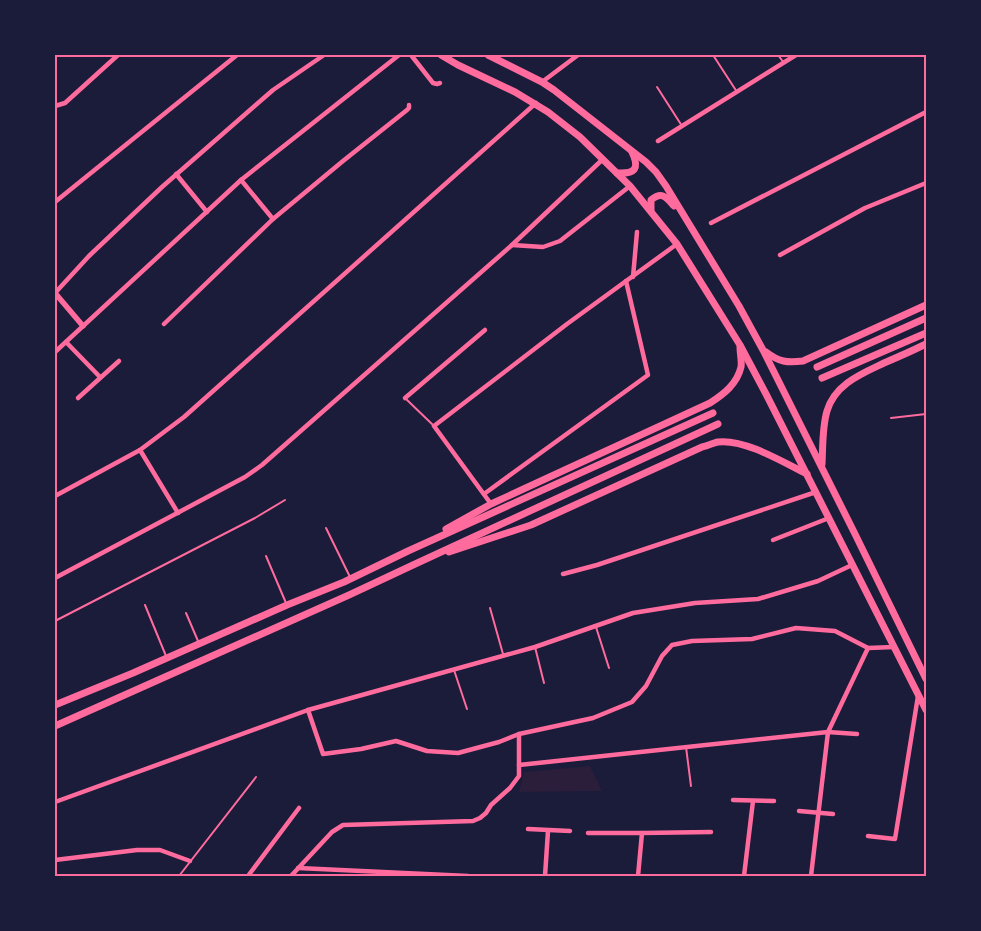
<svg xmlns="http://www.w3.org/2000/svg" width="981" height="931" viewBox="0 0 981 931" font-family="Jost,sans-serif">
  <rect width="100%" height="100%" fill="#1b1b3a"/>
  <polygon fill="#2a1e3b" points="590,766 602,791 519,792 524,772"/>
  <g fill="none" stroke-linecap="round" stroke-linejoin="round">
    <g stroke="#ff6b9d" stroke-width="2">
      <polyline points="713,55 737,92"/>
      <polyline points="778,55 784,63"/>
      <polyline points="657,87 682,126"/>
      <polyline points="405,398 434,426"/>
      <polyline points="891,418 926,414"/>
      <polyline points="326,528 350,577"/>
      <polyline points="266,556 286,603"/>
      <polyline points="145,605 166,656"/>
      <polyline points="490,608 503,654"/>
      <polyline points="186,613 198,641"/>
      <polyline points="55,621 255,518 285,500"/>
      <polyline points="596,627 609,668"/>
      <polyline points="535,647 544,683"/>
      <polyline points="454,670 467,709"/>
      <polyline points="686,747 691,786"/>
      <polyline points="179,876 256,777"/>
    </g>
    <g stroke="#ff6b9d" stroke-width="4.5">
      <polyline points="411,55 433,83 437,84 440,83"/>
      <polyline points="542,82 578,55"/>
      <polyline points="55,106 65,103 118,55"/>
      <polyline points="658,141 796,55"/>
      <polyline points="176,174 207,212"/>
      <polyline points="241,180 273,219"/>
      <polyline points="55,202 237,55"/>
      <polyline points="711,223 926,112"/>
      <polyline points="512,245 543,247 560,241 630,186"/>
      <polyline points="780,255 865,208 926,183"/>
      <polyline points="633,277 637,232"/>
      <polyline points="55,293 89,256 162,187 273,90 324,55"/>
      <polyline points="164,324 273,219 343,161 407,110 409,108 409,105"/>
      <polyline points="66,342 100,377"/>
      <polyline points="55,352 241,180 399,55"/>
      <polyline points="78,398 119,361"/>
      <polyline points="405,398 485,330"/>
      <polyline points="140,450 178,513"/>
      <polyline points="484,494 648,375 626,281"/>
      <polyline points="55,496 140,450 184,417 536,103"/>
      <polyline points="491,504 434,426 567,324 677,244"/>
      <polyline points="773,540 829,518"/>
      <polyline points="563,574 597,565 816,492"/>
      <polyline points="55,578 245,477 262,465 512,245 603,159"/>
      <polyline points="308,710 323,754 361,749 396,741 427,751 458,753 499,742 519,734 593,718 632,702 646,686 662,656 672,645 692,641 752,639 796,628 835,631 868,648 894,647"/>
      <polyline points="519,765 828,732 857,734"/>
      <polyline points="733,800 774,801"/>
      <polyline points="55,802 308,710 535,647 633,613 695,603 758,599 818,581 852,565"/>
      <polyline points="799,811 833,814"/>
      <polyline points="528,829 570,831"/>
      <polyline points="588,833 642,833 711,832"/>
      <polyline points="868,836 895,839 918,696"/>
      <polyline points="55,860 137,850 160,850 190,861"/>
      <polyline points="298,868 468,876"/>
      <polyline points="248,876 299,808"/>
      <polyline points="291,876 332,832 343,825 473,821 480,818 486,813 491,805 510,788 519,776 519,734"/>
      <polyline points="545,876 548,831"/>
      <polyline points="638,876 642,833"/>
      <polyline points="744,876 753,801"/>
      <polyline points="811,876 828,732 868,648"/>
    </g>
    <polyline stroke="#ff6b9d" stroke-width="5.5" points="55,293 83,326"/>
    <g stroke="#ff6b9d" stroke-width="7">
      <polyline points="441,55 458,65 515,92 548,112 580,137 630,186 677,244 740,345 766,394 926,710"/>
      <polyline points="488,55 542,82 554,90 646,162 656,172 666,186 739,306 763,350 855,534 926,679"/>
      <path d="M617,173C635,174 640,169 632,152"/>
      <path d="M651,211V200C662,191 666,197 674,206"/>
      <path d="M766,352C779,362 787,363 803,361L926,305"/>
      <polyline points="817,367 926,318"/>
      <polyline points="822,378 926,333"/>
      <path d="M822,464C823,447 822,428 827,411C835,384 861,374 884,363C898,357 912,351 926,344"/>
      <path d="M446,529L491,504L710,403C724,394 737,384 741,367C742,361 740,354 740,347"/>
      <path d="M449,552L531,525L702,447C707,446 713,443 718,442C745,439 783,462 807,474"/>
      <polyline points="55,705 133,673 287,605 344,582 408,551 713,413"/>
      <polyline points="55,726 349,595 413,565 718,424"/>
    </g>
  </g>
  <rect width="981" height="931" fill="none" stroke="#1b1b3a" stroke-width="112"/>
  <rect x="56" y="56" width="869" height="819" fill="none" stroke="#ff6b9d" stroke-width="2"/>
</svg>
